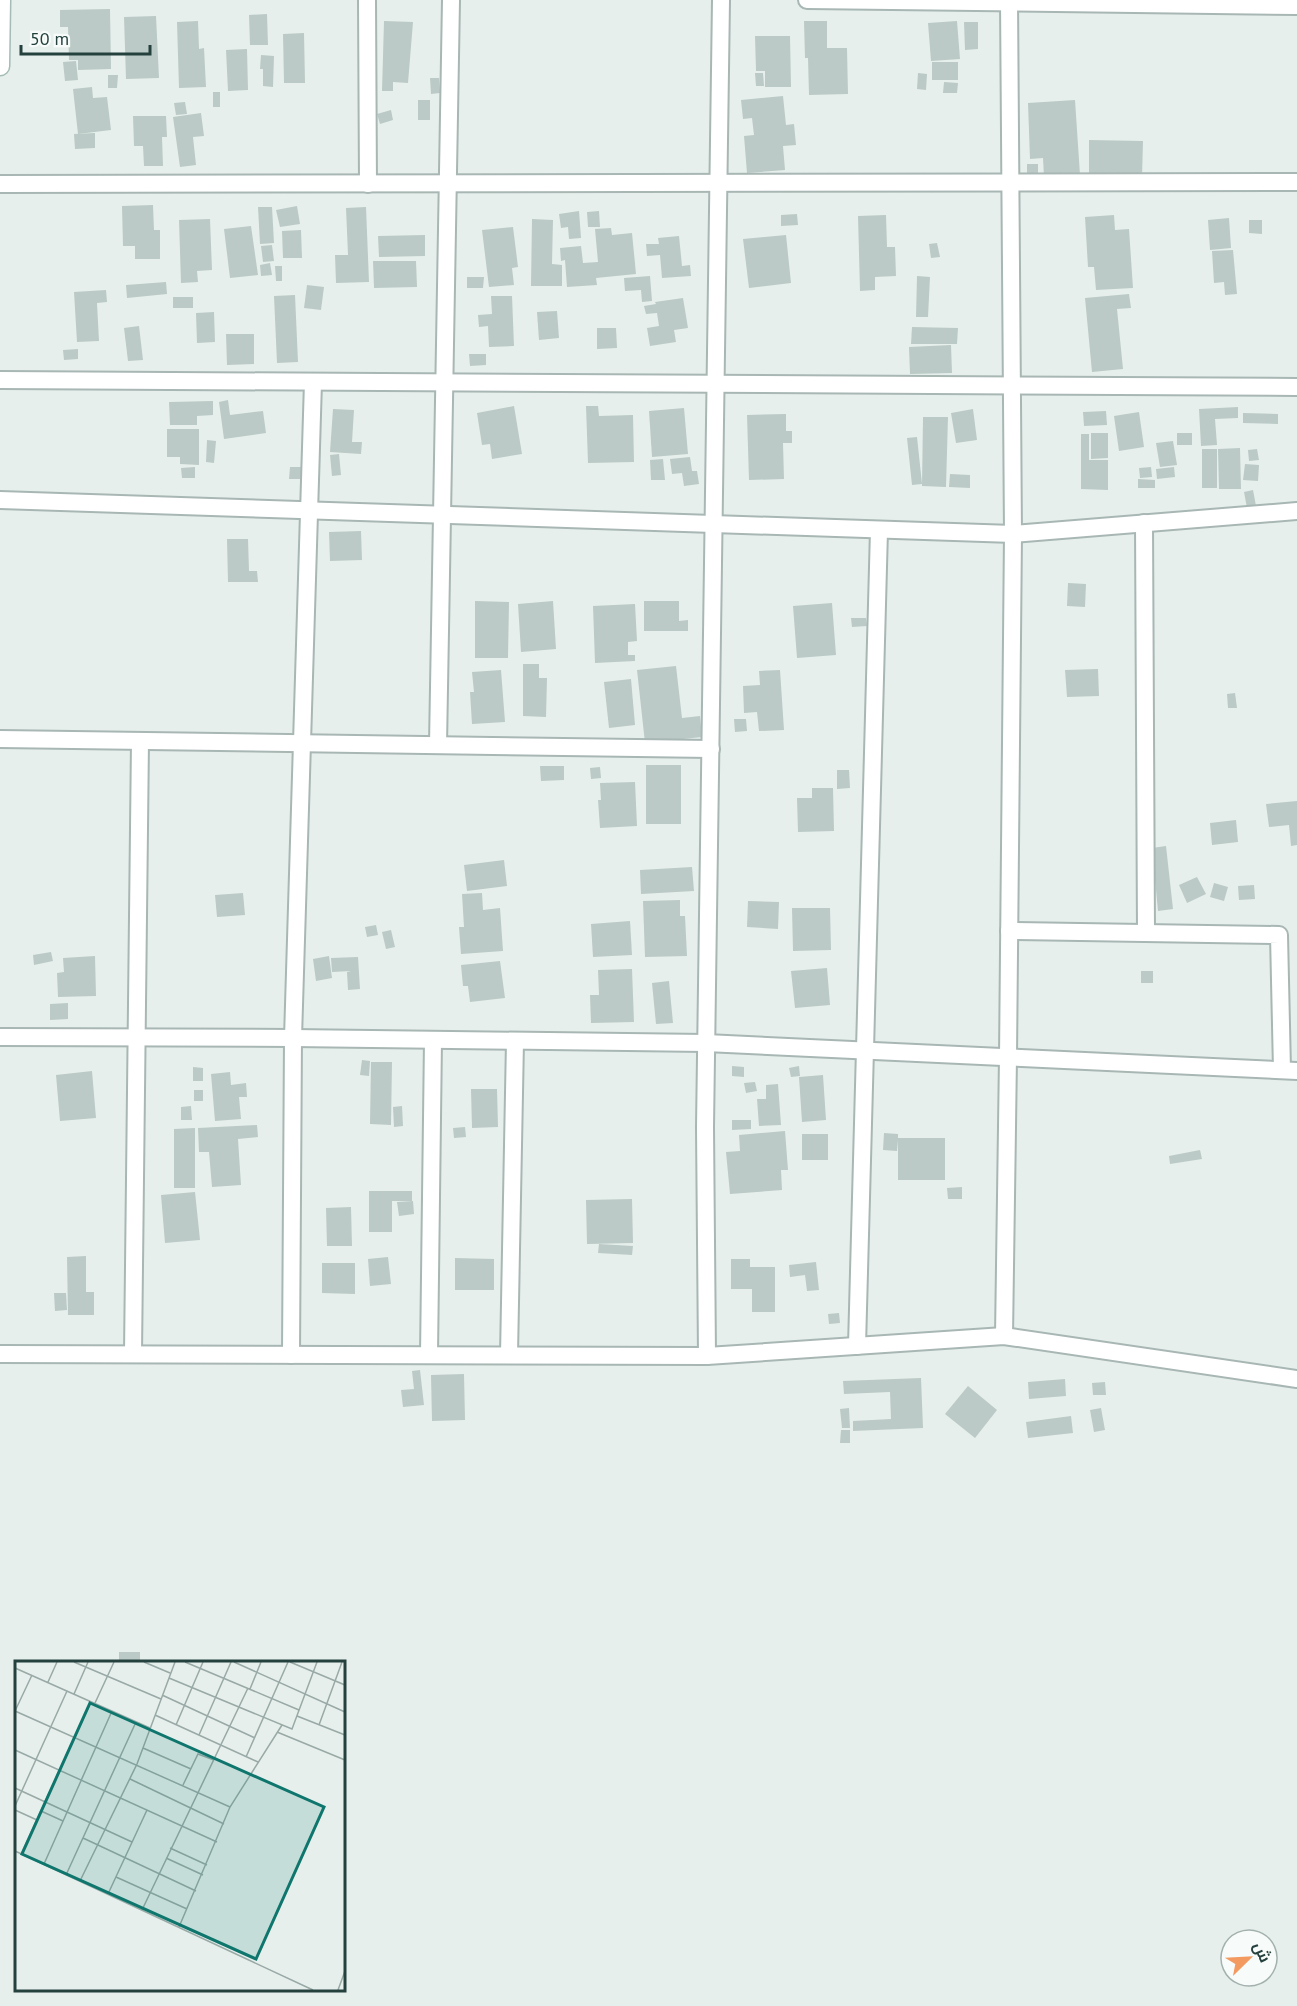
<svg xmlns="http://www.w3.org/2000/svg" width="1297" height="2006" viewBox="0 0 1297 2006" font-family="'PT Sans',Cairo,sans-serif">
  <rect width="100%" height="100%" fill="#e6efec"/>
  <g fill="#bbcac6">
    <polygon points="110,9 111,69 78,70 78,60 69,60 68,27 60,27 60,10"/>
    <polygon points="267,14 268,45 250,45 249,15"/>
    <polygon points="156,16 159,78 126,79 124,17"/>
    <polygon points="198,21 199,49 204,48 206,87 179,88 177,22"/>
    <polygon points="384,21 413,22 408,83 393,82 393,91 382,91"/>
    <polygon points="804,21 827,21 827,48 847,48 848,94 809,95 808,58 805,58"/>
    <polygon points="957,21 960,59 931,61 928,23"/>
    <polygon points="964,22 978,22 978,49 965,50"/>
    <polygon points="304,33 305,83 284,83 283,34"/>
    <polygon points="755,36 790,36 791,87 765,87 765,71 756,71"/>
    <polygon points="247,49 248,90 228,91 226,50"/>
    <polygon points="261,55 274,56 273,87 263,86 263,69 260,69"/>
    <polygon points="76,61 78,80 65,81 63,62"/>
    <rect x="932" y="62" width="26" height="18"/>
    <polygon points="755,73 763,73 764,86 756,86"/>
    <polygon points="918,73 927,74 926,90 917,89"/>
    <polygon points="108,75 118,75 117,88 108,88"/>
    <polygon points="430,78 439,78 440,93 431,94"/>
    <polygon points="944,82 958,83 957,93 943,93"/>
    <polygon points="92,87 93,98 107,97 111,130 78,134 73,89"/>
    <rect x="213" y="92" width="7" height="15"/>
    <polygon points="783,96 786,125 794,124 796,145 783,146 785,170 747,173 744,136 754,135 752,118 743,119 741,100"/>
    <rect x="418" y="100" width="12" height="20"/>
    <polygon points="1075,100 1080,175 1044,177 1043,158 1030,159 1028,103"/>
    <polygon points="185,102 187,114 176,115 174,103"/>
    <polygon points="391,110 393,120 380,124 377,114"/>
    <polygon points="201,113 204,136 193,137 196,165 180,167 173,117"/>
    <polygon points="133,116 166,116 167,137 162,137 163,166 144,166 143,146 134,146"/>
    <polygon points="95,133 95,148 75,149 74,134"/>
    <polygon points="1089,140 1143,141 1142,177 1089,176"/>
    <rect x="1027" y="164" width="11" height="15"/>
    <polygon points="153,205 154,230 160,230 160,259 135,259 135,246 123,246 122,206"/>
    <polygon points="297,206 300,224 280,227 276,210"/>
    <polygon points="258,207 272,207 274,243 260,244"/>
    <polygon points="366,207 369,282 336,283 335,255 348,255 346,208"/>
    <polygon points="579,211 581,238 569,239 568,227 561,228 559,214"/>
    <polygon points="599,211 600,227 588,227 587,212"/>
    <polygon points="797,214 798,225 781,226 781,215"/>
    <polygon points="886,215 887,247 895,247 896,276 875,277 875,290 860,291 858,216"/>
    <polygon points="1114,215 1115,230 1129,229 1133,288 1096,290 1094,267 1088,267 1085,217"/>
    <polygon points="1229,218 1231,248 1210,250 1208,220"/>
    <polygon points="210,219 212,270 197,271 198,282 181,283 179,220"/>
    <polygon points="532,219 553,220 552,264 562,265 562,286 531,286"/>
    <polygon points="1249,220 1262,220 1262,234 1249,233"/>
    <polygon points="251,226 258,275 230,278 224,229"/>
    <polygon points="513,227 518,267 512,268 514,285 489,287 482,230"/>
    <polygon points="611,228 612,235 632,233 636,274 596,278 597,285 567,287 565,260 561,261 560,248 581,246 583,263 598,262 595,229"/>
    <polygon points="301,230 302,258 283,258 282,231"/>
    <polygon points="425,235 425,256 379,257 378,236"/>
    <polygon points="786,235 791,283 749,288 743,239"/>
    <polygon points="679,236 682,266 690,265 691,276 662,278 660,255 647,256 646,244 659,244 658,238"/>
    <polygon points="937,243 940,257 931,258 929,244"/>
    <polygon points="272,245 274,261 263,262 261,246"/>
    <polygon points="1233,250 1237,294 1225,295 1224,282 1214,283 1212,251"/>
    <polygon points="373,261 416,261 417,287 374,288"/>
    <polygon points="270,263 272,275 261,276 260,265"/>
    <polygon points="275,266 282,266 282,281 276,281"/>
    <polygon points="650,276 652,301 642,302 641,290 625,291 624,278"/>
    <polygon points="917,276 930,277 928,317 916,317"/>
    <polygon points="467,277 484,277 483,288 467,288"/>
    <polygon points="166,282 167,294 127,298 126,285"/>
    <polygon points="307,285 324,287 321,310 304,308"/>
    <polygon points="106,290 107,302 97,303 99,341 77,342 74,292"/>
    <polygon points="1129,294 1131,308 1117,309 1123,369 1092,372 1085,298"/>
    <polygon points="295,295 298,362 277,363 274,296"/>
    <polygon points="491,296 512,296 514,346 489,347 488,326 479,327 478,315 492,314"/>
    <rect x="173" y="297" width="20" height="11"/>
    <polygon points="683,298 688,328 674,330 676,342 650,346 647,328 659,326 657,313 646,314 644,306 656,304 655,302"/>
    <polygon points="557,311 559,338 539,340 537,312"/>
    <polygon points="214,312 215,342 197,343 196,313"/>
    <polygon points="139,326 143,360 128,361 124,328"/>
    <polygon points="912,327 958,328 957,344 911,344"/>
    <polygon points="597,328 616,328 617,348 597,349"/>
    <polygon points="226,334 254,334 254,364 227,365"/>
    <polygon points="951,345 952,373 910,374 909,347"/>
    <polygon points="78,349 78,359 64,360 63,350"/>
    <polygon points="469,354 486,354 486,365 470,366"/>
    <polygon points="228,400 230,415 263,411 266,433 224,439 219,402"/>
    <polygon points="213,401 213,415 197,416 197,425 170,425 169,402"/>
    <polygon points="514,406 522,454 492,459 490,444 482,445 477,413"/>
    <polygon points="586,406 598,406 599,416 633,415 634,462 588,463"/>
    <polygon points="1238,407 1238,418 1215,419 1217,445 1201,446 1199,409"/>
    <polygon points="684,408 688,454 652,457 649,411"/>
    <polygon points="333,409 354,410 352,442 362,442 361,454 330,452"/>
    <polygon points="973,409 977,440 956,443 951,413"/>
    <polygon points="1106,411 1107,425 1084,426 1083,412"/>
    <polygon points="1139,412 1144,447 1119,451 1114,416"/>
    <polygon points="1243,413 1278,414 1278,424 1243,423"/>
    <polygon points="786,414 786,431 792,431 792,443 783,443 784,479 749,480 747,415"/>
    <polygon points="923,417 948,417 946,487 922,486"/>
    <polygon points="167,429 199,429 199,465 180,464 180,457 167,457"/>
    <polygon points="1091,433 1108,433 1108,458 1091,459"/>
    <rect x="1177" y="433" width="15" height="12"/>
    <polygon points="1081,434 1089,434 1089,460 1108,460 1108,490 1081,489"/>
    <polygon points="917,437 922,484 912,485 907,438"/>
    <polygon points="207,440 216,441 214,463 206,462"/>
    <polygon points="1173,441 1177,465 1160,467 1156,443"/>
    <polygon points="1240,448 1241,489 1219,489 1218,449"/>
    <rect x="1202" y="449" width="15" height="39"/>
    <polygon points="1257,449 1259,460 1249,461 1248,450"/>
    <polygon points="339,454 341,475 332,476 330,455"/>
    <polygon points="690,457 692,471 697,471 699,484 684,486 682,473 672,474 670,459"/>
    <polygon points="663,459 665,480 651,480 650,460"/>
    <polygon points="1245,464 1259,465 1258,481 1243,480"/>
    <polygon points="195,467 195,478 182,478 181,468"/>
    <polygon points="290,467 307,467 307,479 289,479"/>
    <polygon points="1151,467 1152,477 1140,478 1139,468"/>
    <polygon points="1174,467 1175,477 1157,479 1156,469"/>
    <polygon points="950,474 970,475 970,488 949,487"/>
    <polygon points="1138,479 1155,480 1155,488 1138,488"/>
    <polygon points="1253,490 1256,506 1247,508 1244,492"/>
    <polygon points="361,531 362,560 330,561 329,532"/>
    <polygon points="227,539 248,539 249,571 257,571 258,582 228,582"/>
    <polygon points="1068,583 1086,584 1085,607 1067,606"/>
    <polygon points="475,601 509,602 508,658 475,658"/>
    <polygon points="553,601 556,649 521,652 518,604"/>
    <polygon points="644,601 679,601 679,621 688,620 688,631 644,631"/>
    <polygon points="832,603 836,655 797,658 793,606"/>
    <polygon points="635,604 637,641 628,642 628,655 635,655 635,661 595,663 593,606"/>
    <polygon points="851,618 866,618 867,626 852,627"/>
    <polygon points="523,664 539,664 539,678 547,678 546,717 523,716"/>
    <polygon points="676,666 682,718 700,716 702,737 645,743 637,670"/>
    <polygon points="1098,669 1099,696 1067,697 1065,670"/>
    <polygon points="501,670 505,722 472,724 470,692 474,692 472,672"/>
    <polygon points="780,670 784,730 759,731 757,712 744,713 743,686 760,685 759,671"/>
    <polygon points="631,679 635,725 609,728 604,682"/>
    <polygon points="1235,693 1237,708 1228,708 1227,694"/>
    <polygon points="734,719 746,719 747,731 735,732"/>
    <rect x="646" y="765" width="35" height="59"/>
    <polygon points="540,766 564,766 564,780 541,781"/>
    <polygon points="600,767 601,778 591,779 590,768"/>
    <polygon points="837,770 849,770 850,788 837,789"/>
    <polygon points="635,782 637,826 600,828 598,800 601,800 600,783"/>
    <polygon points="812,788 833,788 834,831 798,832 797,798 812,798"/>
    <polygon points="1297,801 1297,845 1291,846 1289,825 1269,827 1266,804"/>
    <polygon points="1236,820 1238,842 1212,845 1210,823"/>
    <polygon points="1166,846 1173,909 1158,911 1152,848"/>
    <polygon points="504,860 507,886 467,891 464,865"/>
    <polygon points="692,867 694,891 641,894 640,870"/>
    <polygon points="1197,877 1206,894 1187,903 1179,885"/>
    <polygon points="1214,883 1228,887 1224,901 1210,897"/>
    <polygon points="1254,885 1255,899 1239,900 1238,886"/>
    <polygon points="243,893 245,915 217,917 215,895"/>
    <polygon points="482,893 483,910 500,908 503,951 461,954 459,927 464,927 462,894"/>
    <polygon points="680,900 680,916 685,916 687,956 645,957 643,901"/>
    <polygon points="748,901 779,902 778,929 747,927"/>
    <polygon points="792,908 830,908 831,950 793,951"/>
    <polygon points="630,921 632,955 593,957 591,924"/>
    <polygon points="376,925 378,935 367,937 365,927"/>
    <polygon points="391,930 395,947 386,949 382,932"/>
    <polygon points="51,952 53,961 34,965 33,955"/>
    <polygon points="95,956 96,996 58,997 57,973 64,972 63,958"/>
    <polygon points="329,956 332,978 316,981 313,959"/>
    <polygon points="358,957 360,989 348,990 347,972 351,971 332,972 331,958"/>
    <polygon points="500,961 505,998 470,1002 468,986 463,986 461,965"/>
    <polygon points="827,968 830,1005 795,1008 791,971"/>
    <polygon points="632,969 634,1022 591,1023 590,995 599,995 598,970"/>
    <rect x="1141" y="971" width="12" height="12"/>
    <polygon points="669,981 673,1023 656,1024 652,983"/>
    <polygon points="68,1003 68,1019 50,1020 50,1004"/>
    <polygon points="362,1060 370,1061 369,1076 360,1075"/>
    <polygon points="371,1062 392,1062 391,1125 370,1124"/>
    <polygon points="732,1066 744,1067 744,1077 732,1076"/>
    <polygon points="799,1066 800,1076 791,1077 789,1068"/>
    <polygon points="193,1067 203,1068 203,1081 193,1081"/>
    <polygon points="92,1071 96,1118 60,1121 56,1075"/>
    <polygon points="230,1072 231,1085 246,1083 247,1097 239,1097 241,1119 215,1121 211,1074"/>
    <polygon points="823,1075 826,1120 802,1122 799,1077"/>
    <polygon points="755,1082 757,1091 746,1093 744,1083"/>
    <polygon points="778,1084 781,1125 759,1126 757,1099 766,1099 766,1085"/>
    <polygon points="471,1089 497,1089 498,1127 472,1128"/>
    <rect x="194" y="1090" width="9" height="11"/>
    <polygon points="191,1106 192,1120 181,1120 181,1107"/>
    <polygon points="402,1106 403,1126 394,1127 393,1107"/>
    <polygon points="732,1120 751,1120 751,1129 732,1130"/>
    <polygon points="257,1125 258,1137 238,1139 241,1185 212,1187 209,1152 199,1152 198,1128"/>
    <polygon points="465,1127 466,1137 454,1138 453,1128"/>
    <polygon points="195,1128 195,1188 174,1188 174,1129"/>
    <polygon points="785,1131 788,1170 781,1170 782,1190 730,1194 726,1152 740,1151 739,1135"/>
    <polygon points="884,1133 898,1134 898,1138 945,1138 945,1180 898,1180 898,1140 897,1151 883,1150"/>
    <rect x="802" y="1134" width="26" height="26"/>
    <polygon points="1200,1150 1202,1159 1170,1164 1169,1156"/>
    <polygon points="962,1187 962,1199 948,1199 947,1188"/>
    <polygon points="369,1191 412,1191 412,1201 392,1201 392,1232 369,1232"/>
    <polygon points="195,1192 200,1240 165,1243 161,1195"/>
    <polygon points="632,1199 633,1243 587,1244 586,1200"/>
    <polygon points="413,1201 414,1214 399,1216 397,1202"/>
    <polygon points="351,1207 352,1246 327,1246 326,1208"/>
    <polygon points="599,1244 633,1246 632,1255 598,1253"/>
    <polygon points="86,1256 86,1292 94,1292 94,1315 68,1315 67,1257"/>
    <polygon points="388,1257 391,1284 370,1286 368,1259"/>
    <polygon points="455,1258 494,1259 494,1290 455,1290"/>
    <polygon points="731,1259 750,1259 750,1267 775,1267 775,1312 752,1312 752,1289 731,1289"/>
    <polygon points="816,1262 819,1290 807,1291 805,1275 790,1277 789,1265"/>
    <polygon points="322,1263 355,1263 355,1294 322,1293"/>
    <polygon points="54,1293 66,1293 67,1310 55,1311"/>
    <polygon points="839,1313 840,1323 829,1324 828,1314"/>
    <polygon points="420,1370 424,1405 403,1407 401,1390 414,1389 412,1371"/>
    <polygon points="464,1374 465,1420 432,1421 431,1375"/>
    <polygon points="921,1378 923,1428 853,1431 853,1421 891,1419 890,1392 844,1394 843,1381"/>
    <polygon points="1065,1379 1066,1396 1029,1399 1028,1382"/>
    <polygon points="1105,1382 1106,1395 1093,1395 1092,1383"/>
    <polygon points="968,1386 997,1410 975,1438 945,1414"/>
    <polygon points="849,1408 850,1428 842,1428 840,1409"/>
    <polygon points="1101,1408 1105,1430 1094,1432 1090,1410"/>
    <polygon points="1071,1416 1073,1433 1028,1438 1026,1422"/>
    <polygon points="841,1430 850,1430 850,1443 840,1443"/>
    <rect x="119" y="1652" width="21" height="10"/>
  </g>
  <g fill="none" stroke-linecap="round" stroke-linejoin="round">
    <g stroke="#a8b7b4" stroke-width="20">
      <g id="street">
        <polyline points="367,0 368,184"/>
        <polyline points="807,0 1297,6"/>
        <polyline points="0,184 1297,182"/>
        <polyline points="0,380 1297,387"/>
        <polyline points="0,500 1013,534 1297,511"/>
        <polyline points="1144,523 1146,933"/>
        <polyline points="0,739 711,749"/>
        <polyline points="438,745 451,0"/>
        <polyline points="1009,931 1279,935 1282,1070"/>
        <polyline points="0,1037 293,1038 706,1043 1297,1071"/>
        <polyline points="1004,1336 1008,1057 1013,534 1009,0"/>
        <polyline points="857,1346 879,530"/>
        <polyline points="0,1354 707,1356 1004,1336 1297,1379"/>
        <polyline points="133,1354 140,741"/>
        <polyline points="291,1355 293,1038 313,382"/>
        <polyline points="429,1355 433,1040"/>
        <polyline points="509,1355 515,1041"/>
        <polyline points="707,1356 705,1127 721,0"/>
      </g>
    </g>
    <g stroke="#a4bbb6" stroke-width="21">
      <polyline id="secondary" points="0,66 1,0"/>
    </g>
    <use href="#street" stroke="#fff" stroke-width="16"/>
    <use href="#secondary" stroke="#fff" stroke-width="18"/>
  </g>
  <g transform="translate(15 1661)">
    <rect width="330" height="330" fill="#e6efec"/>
    <path fill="none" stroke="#98a9a6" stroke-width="1.5" d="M59,1L146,38M129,1L155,12M170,1L284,49M219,1L330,51M275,1L330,24M0,7L135,67M154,17L277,68L302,1M33,21L42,1M235,28L246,1M59,33L73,1M147,34L240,77M80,42L99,1M0,50L215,146M0,50L17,14M140,54L243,101M282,55L330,74M161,64L188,1M304,64L327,1M262,71L330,99M184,74L216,1M128,87L176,108M0,89L202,181M231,96L273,1M115,118L209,163M168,124L183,93L199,99M0,127L117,181M0,145L52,30M0,149L22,159M26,150L48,160M68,177L181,230M155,187L192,204M0,190L298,329M6,193L76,41M151,197L188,214M29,203L97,50M51,214L121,61M101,216L172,248M65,220L122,103L160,1M93,233L132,149M127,249L233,27M164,266L215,146L267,64M323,329L330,310"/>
    <path fill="#0f766e" fill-opacity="0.15" stroke="#0f766e" stroke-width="3" d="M75,42L309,146L241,298L7,193Z"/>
    <rect width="330" height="330" fill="none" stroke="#24413e" stroke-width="3"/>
  </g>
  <g transform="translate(1249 1958) rotate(66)"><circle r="28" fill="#f7fbf9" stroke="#a3b1ae" stroke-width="1.5"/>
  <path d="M0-4.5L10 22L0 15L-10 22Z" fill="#f29a60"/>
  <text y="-9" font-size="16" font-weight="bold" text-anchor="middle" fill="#24413e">ش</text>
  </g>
  <path d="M21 45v9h129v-9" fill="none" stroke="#24413e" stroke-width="3"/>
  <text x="30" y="45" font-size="18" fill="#24413e" stroke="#f7fbf9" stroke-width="4.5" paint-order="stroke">50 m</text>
</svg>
